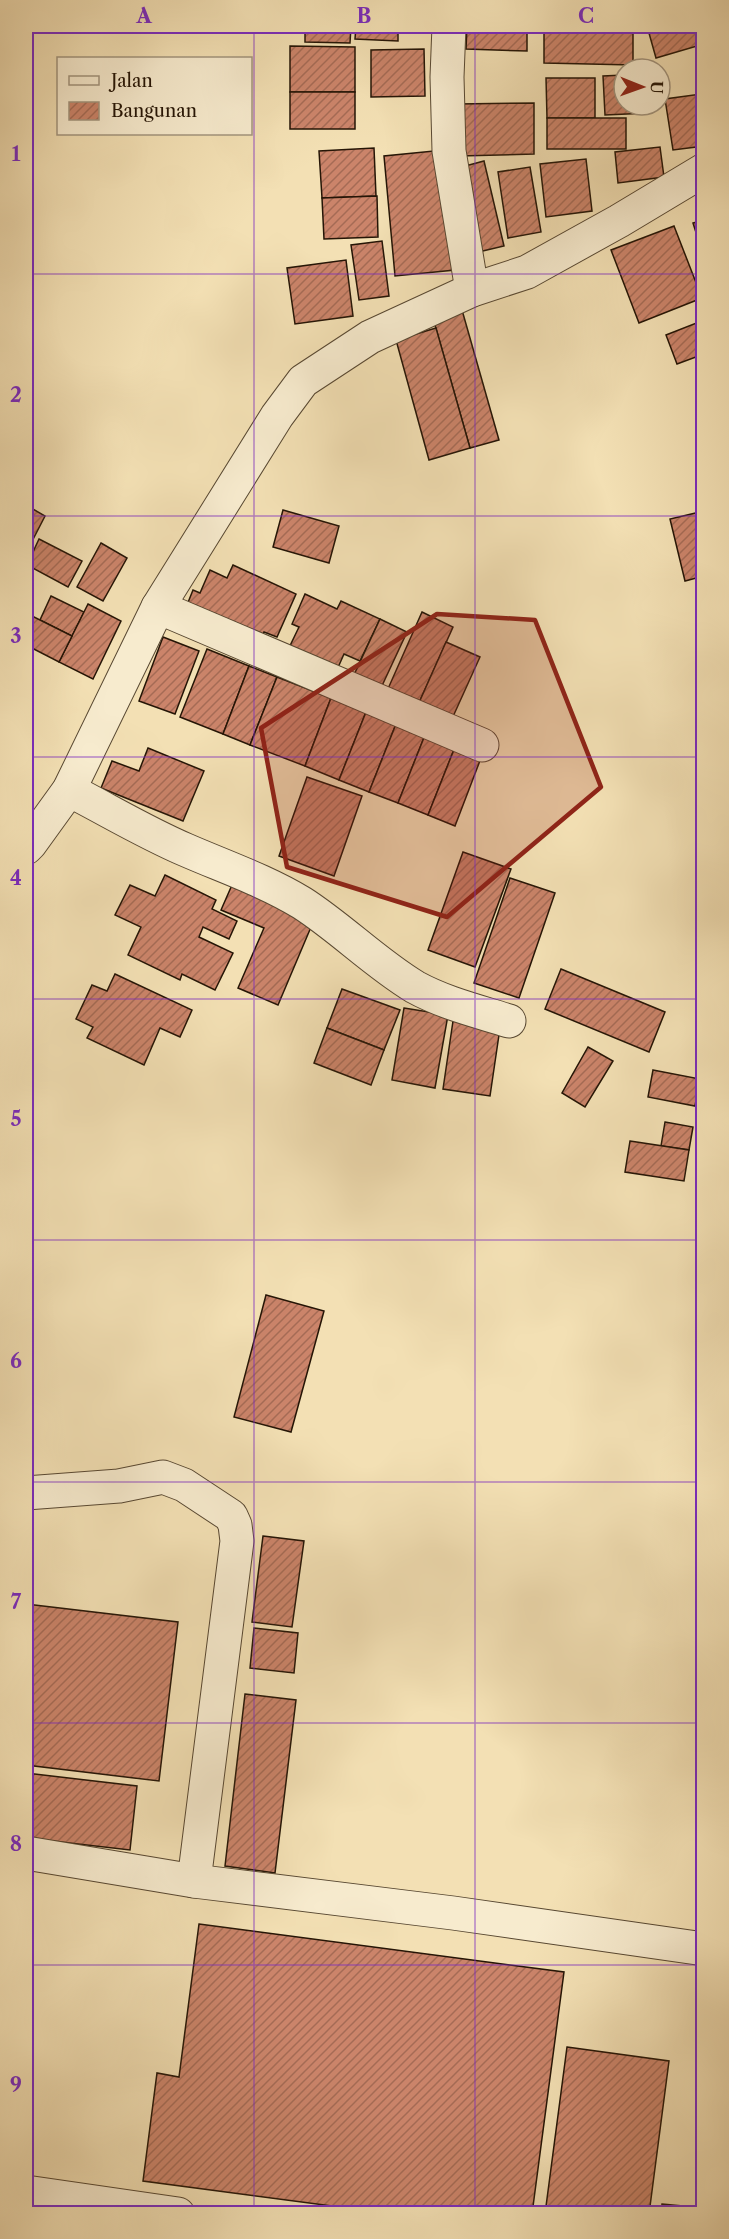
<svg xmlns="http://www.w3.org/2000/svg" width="729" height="2239" viewBox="0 0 729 2239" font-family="'Libre Caslon Text',serif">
  <defs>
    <pattern id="building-hatch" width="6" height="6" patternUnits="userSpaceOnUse" patternTransform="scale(1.5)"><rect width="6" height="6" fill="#cb846a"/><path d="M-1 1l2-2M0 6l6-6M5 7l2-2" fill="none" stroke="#a56b55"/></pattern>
  </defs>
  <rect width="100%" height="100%" fill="#f3e0b4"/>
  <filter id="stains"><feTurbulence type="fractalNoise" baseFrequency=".00333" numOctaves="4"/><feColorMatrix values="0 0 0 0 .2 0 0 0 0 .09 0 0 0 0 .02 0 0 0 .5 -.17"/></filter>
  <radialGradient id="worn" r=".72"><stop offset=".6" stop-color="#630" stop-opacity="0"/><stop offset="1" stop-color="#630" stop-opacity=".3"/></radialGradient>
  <g fill="url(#building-hatch)" stroke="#251506" stroke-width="1.5">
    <polygon points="305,26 351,26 350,43 305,42"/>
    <polygon points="356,26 398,26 398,41 355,39"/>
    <polygon points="467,26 527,26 527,51 466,49"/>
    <polygon points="544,26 633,26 633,65 544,63"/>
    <polygon points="647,26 704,26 704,44 656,58"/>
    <polygon points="290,46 355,47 355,92 290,92"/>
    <polygon points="424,49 425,96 371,97 371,50"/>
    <polygon points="624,75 624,105 649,105 649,113 605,115 603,76"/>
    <polygon points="546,78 595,78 595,118 547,118"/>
    <rect x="290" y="92" width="65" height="37"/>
    <polygon points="701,94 704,116 704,146 673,150 665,99"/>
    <polygon points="534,103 534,154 459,156 457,104"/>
    <rect x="547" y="118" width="79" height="31"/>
    <polygon points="660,147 664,177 618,183 615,152"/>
    <polygon points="374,148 376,196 322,198 319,151"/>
    <polygon points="444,150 455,270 395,276 384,156"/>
    <polygon points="586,159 592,211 546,217 540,164"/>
    <polygon points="484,161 504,246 474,253 454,169"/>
    <polygon points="530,167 541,232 508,238 498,172"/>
    <polygon points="377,196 378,237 324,239 322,198"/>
    <polygon points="704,220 704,258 693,223"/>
    <polygon points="674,226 702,298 639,323 611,250"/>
    <polygon points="382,241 389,296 359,300 351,245"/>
    <polygon points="346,260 353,316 295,324 287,268"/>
    <polygon points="462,310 499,440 470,448 433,318"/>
    <polygon points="704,320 704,354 677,364 666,335"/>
    <polygon points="436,328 470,448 429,460 396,340"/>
    <polygon points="26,505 45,516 26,553"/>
    <polygon points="283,510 339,526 329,563 273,547"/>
    <polygon points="704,511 704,576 685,581 670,519"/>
    <polygon points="39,539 82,561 68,587 27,565"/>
    <polygon points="101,543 127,558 103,601 77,587"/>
    <polygon points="233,565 296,594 277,637 264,632 257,648 183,615 193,590 200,593 210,570 227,578"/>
    <polygon points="305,594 337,609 341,601 380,619 360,661 344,654 336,672 288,650 299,627 292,624"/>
    <polygon points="51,596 84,612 72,636 40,620"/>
    <polygon points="88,604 121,621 93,679 59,662"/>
    <polygon points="422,612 453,627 418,705 387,691"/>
    <polygon points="26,613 72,636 59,662 26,645"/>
    <polygon points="380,619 407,632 380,690 353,677"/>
    <polygon points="163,637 199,651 175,714 139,701"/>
    <polygon points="446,642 480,657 451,721 418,705"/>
    <polygon points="207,649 249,666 223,734 180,717"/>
    <polygon points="249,666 277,677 250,745 223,734"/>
    <polygon points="277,677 331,698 305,766 250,745"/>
    <polygon points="331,698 366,712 339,780 305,766"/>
    <polygon points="366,712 396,724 369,792 339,780"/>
    <polygon points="396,724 425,735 398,803 369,792"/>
    <polygon points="425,735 455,747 428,815 398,803"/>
    <polygon points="455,747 481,758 455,826 428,815"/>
    <polygon points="148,748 204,771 183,821 101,788 112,761 139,771"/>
    <polygon points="307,777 362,796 334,876 279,856"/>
    <polygon points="463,852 511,869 475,967 428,950"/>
    <polygon points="165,875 216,900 212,909 237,921 229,939 203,927 199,937 233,953 215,990 182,974 180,980 128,955 141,927 115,915 130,885 155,896"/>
    <polygon points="510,878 555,893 519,998 474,983"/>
    <polygon points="232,885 314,920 278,1005 238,988 264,928 221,910"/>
    <polygon points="561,969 665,1012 649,1052 545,1009"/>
    <polygon points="115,974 192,1010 180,1037 160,1028 144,1065 87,1038 93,1027 76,1019 92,985 107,991"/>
    <polygon points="342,989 400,1010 384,1050 327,1028"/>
    <polygon points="404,1008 448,1015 435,1088 392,1080"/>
    <polygon points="453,1021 500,1028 490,1096 443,1089"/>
    <polygon points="327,1028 384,1050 371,1085 314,1063"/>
    <polygon points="588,1047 613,1061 585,1107 562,1093"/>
    <polygon points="653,1070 700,1079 695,1106 648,1097"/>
    <polygon points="665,1122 693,1127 689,1150 661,1146"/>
    <polygon points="630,1141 689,1150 684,1181 625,1172"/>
    <polygon points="266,1295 324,1311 291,1432 234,1417"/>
    <polygon points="263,1536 304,1541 292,1627 252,1622"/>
    <polygon points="26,1604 178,1622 159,1781 26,1765"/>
    <polygon points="254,1628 298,1633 294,1673 250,1668"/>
    <polygon points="245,1694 296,1700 275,1873 225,1866"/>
    <polygon points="26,1773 137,1786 130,1850 26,1838"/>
    <polygon points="199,1924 564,1972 532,2214 393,2214 143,2181 157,2073 179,2077"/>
    <polygon points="567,2047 669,2061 649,2214 545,2214"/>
    <polygon points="662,2204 704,2208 704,2214 661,2214"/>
  </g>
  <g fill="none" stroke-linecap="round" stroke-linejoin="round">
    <g stroke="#584832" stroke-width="35">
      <g id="minor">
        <polyline points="449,26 447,77 449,151 472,290"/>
        <polyline points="158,607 482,745"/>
        <path d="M69,790C108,810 146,833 186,850C225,867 266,881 302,903C341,928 375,963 415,987C444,1003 477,1011 509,1021"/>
        <polyline points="26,848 30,844 69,790 158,607 277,416 303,381 370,337 472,290 527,272 619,221 704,170"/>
        <polyline points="26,1493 119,1486 163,1477 184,1485 231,1516 235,1525 237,1541 194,1881"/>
        <polyline points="26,1853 194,1881 453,1913 704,1949"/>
        <polyline points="26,2192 178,2214"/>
      </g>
    </g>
    <use href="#minor" stroke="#f7ebce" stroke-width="33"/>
  </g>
  <path fill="#8f2418" fill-opacity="0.2" stroke="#8f2418" stroke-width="4.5" stroke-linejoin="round" d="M437,614L535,620L601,787L447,917L287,867L261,728Z"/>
  <path fill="none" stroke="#7b2cbf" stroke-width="1.5" stroke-opacity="0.55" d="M254,26V2214M475,26V2214M26,274H704M26,516H704M26,757H704M26,999H704M26,1240H704M26,1482H704M26,1723H704M26,1965H704"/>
  <rect width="729" height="2239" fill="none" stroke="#f3e0b4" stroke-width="66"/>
  <rect x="57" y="57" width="195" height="78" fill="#f7ebce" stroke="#a3957e" stroke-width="1.5"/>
  <rect x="69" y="76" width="30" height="9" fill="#f7ebce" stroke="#a3957e" stroke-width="1.5"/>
  <text x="111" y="87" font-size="18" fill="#251506">Jalan</text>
  <rect x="69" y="102" width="30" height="18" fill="url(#building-hatch)" stroke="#a3957e" stroke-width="1.5"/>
  <text x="111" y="117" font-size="18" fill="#251506">Bangunan</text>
  <g transform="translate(642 87) rotate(91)"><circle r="28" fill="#f7ebce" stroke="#a3957e" stroke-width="1.5"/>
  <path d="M0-4.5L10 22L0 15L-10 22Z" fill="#8f2418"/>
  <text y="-9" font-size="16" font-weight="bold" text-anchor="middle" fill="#251506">U</text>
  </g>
  <rect x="33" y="33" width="663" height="2173" fill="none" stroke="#7b2cbf" stroke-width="2"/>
  <g font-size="20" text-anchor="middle" font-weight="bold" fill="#7b2cbf">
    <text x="144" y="23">A</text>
    <text x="364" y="23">B</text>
    <text x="586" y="23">C</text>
    <text x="16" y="161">1</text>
    <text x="16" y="402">2</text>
    <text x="16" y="643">3</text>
    <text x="16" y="885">4</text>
    <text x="16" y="1126">5</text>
    <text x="16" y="1368">6</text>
    <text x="16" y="1609">7</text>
    <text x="16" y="1851">8</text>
    <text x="16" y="2092">9</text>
  </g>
  <rect width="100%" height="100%" filter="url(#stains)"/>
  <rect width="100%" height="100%" fill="url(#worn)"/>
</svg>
